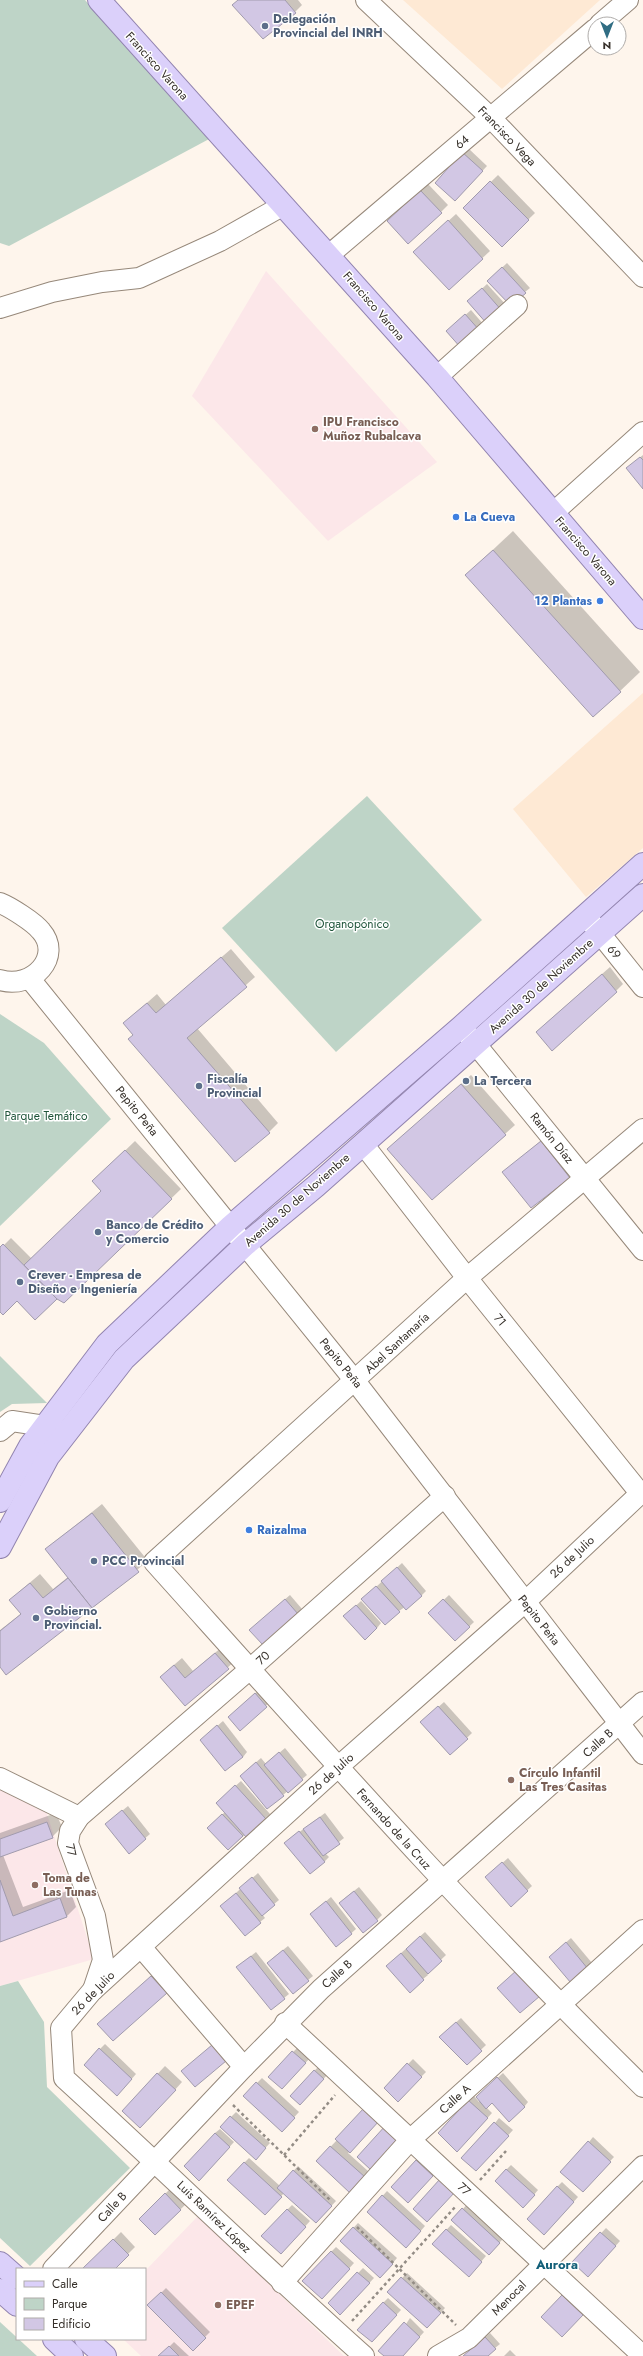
<svg xmlns="http://www.w3.org/2000/svg" width="643" height="2356" viewBox="0 0 643 2356" font-family="Jost,sans-serif">
  <rect width="100%" height="100%" fill="#fef5ec"/>
  <g fill="#fee9d4">
    <polygon points="403,0 600,0 502,89"/>
    <polygon points="643,693 643,848 586,897 513,809"/>
  </g>
  <g fill="#fce7e9">
    <polygon points="266,271 437,462 328,541 192,396"/>
    <polygon points="0,1785 46,1811 94,1959 0,1986"/>
    <polygon points="198,2216 344,2356 141,2356 123,2339 145,2339 145,2271"/>
  </g>
  <g fill="#bed4c7">
    <polygon points="0,0 85,0 211,138 9,246 0,243"/>
    <polygon points="367,796 482,920 336,1052 222,928"/>
    <polygon points="0,1014 44,1043 111,1119 0,1226"/>
    <polygon points="0,1356 47,1403 12,1404 0,1412"/>
    <polygon points="18,1981 44,2022 47,2087 130,2168 30,2266 0,2238 0,1986"/>
    <polygon points="0,2322 37,2356 0,2356"/>
  </g>
  <g fill="#0003">
    <polygon points="239,0 298,0 302,5 295,12"/>
    <polygon points="468,148 487,166 460,195 436,183"/>
    <polygon points="498,175 535,213 502,245 464,208"/>
    <polygon points="428,184 448,205 441,212 395,214"/>
    <polygon points="456,214 490,251 449,289 422,245"/>
    <polygon points="507,263 530,288 525,292 493,276"/>
    <polygon points="487,284 507,306 503,311 473,297"/>
    <polygon points="471,310 484,325 480,330 452,327"/>
    <polygon points="643,455 643,488 632,464"/>
    <polygon points="513,531 640,672 594,716 466,575"/>
    <polygon points="231,949 255,977 197,1028 278,1123 269,1132 134,1034 124,1023 157,994 166,1005"/>
    <polygon points="610,967 623,984 616,991 545,1024"/>
    <polygon points="471,1075 515,1125 432,1199 388,1149"/>
    <polygon points="548,1135 576,1170 569,1177 503,1172"/>
    <polygon points="135,1141 181,1189 64,1302 57,1297 35,1318 17,1300 0,1311 0,1249 11,1238 32,1259 103,1191 103,1172"/>
    <polygon points="102,1504 148,1561 7,1674 0,1665 0,1630 22,1613 20,1591 40,1574 53,1589 68,1577 46,1549"/>
    <polygon points="402,1563 426,1591 421,1596 399,1611 363,1599"/>
    <polygon points="290,1595 302,1609 263,1644 255,1625"/>
    <polygon points="449,1595 474,1622 455,1640 430,1613"/>
    <polygon points="361,1601 381,1623 377,1628 350,1611"/>
    <polygon points="222,1647 235,1661 185,1705 168,1670 182,1658 193,1671"/>
    <polygon points="260,1689 271,1701 240,1729 234,1712"/>
    <polygon points="444,1702 472,1733 450,1754 426,1718"/>
    <polygon points="223,1721 247,1752 243,1757 201,1740"/>
    <polygon points="285,1748 307,1775 283,1795 246,1771 261,1758 266,1764"/>
    <polygon points="241,1781 270,1814 228,1849 208,1828 225,1812 222,1798"/>
    <polygon points="128,1806 150,1834 129,1852 111,1820"/>
    <polygon points="56,1813 62,1827 52,1837 3,1855 23,1907 70,1890 76,1907 67,1916 0,1940 0,1833"/>
    <polygon points="325,1813 344,1838 325,1853 329,1857 324,1862 290,1839"/>
    <polygon points="508,1858 532,1886 511,1905 491,1873"/>
    <polygon points="258,1873 279,1900 262,1914 265,1918 260,1922 226,1902"/>
    <polygon points="359,1887 382,1915 377,1920 345,1898"/>
    <polygon points="331,1897 356,1929 337,1946 311,1914"/>
    <polygon points="425,1932 446,1955 427,1973 428,1975 423,1979 392,1961"/>
    <polygon points="571,1938 592,1963 588,1968 555,1952"/>
    <polygon points="288,1946 313,1976 308,1980 273,1958"/>
    <polygon points="256,1952 289,1994 284,1998 237,1967"/>
    <polygon points="159,1969 173,1986 166,1993 106,2017"/>
    <polygon points="461,2018 486,2045 467,2063 445,2032"/>
    <polygon points="105,2044 136,2074 122,2090 100,2049"/>
    <polygon points="298,2047 310,2058 287,2083 269,2077"/>
    <polygon points="413,2059 426,2072 398,2100 385,2088"/>
    <polygon points="165,2066 182,2082 148,2120 123,2111"/>
    <polygon points="319,2066 328,2074 305,2099 291,2096"/>
    <polygon points="503,2073 528,2102 524,2107 492,2102 486,2107 492,2113 462,2146 469,2101 474,2096 479,2102 482,2092"/>
    <polygon points="262,2078 299,2112 286,2126 244,2096"/>
    <polygon points="236,2112 270,2143 256,2158 221,2127"/>
    <polygon points="499,2118 513,2130 481,2165 495,2123"/>
    <polygon points="220,2129 234,2142 204,2175 215,2133"/>
    <polygon points="593,2137 614,2157 587,2186 589,2142"/>
    <polygon points="337,2140 354,2147 348,2153 368,2171 354,2187 317,2161"/>
    <polygon points="421,2156 437,2170 413,2197 416,2161"/>
    <polygon points="249,2158 280,2186 298,2166 336,2201 321,2217 284,2193 270,2209 244,2163"/>
    <polygon points="511,2165 538,2190 528,2202 506,2170"/>
    <polygon points="562,2182 578,2197 549,2229 557,2187"/>
    <polygon points="170,2189 185,2205 155,2234 140,2219"/>
    <polygon points="387,2191 425,2226 411,2242 368,2212"/>
    <polygon points="467,2204 504,2238 489,2253 463,2209"/>
    <polygon points="292,2205 310,2221 286,2248 287,2210"/>
    <polygon points="358,2223 397,2258 385,2272 341,2241"/>
    <polygon points="451,2225 486,2256 473,2271 434,2243"/>
    <polygon points="606,2228 620,2241 593,2271 574,2262"/>
    <polygon points="121,2232 135,2247 113,2269 84,2269"/>
    <polygon points="336,2247 354,2263 327,2293 331,2252"/>
    <polygon points="363,2268 374,2278 345,2309 329,2303"/>
    <polygon points="407,2273 445,2308 432,2322 389,2292"/>
    <polygon points="166,2288 210,2332 193,2349 149,2305"/>
    <polygon points="567,2291 587,2310 562,2336 542,2317"/>
    <polygon points="388,2298 401,2310 376,2336 383,2303"/>
    <polygon points="410,2318 424,2332 402,2356 385,2356"/>
    <polygon points="490,2333 500,2344 495,2348 486,2356 464,2356"/>
    <polygon points="174,2342 189,2356 160,2356"/>
    <polygon points="510,2350 516,2356 504,2356"/>
  </g>
  <g fill="#d2c7e4" stroke="#a19bad">
    <polygon points="238,0 285,0 296,13 263,39 232,5"/>
    <polygon points="462,152 483,171 455,201 435,183"/>
    <polygon points="490,181 529,220 502,247 463,208"/>
    <polygon points="420,190 442,213 408,244 387,221"/>
    <polygon points="448,220 483,259 449,290 413,252"/>
    <polygon points="502,267 526,293 511,306 487,281"/>
    <polygon points="482,288 503,312 488,325 467,301"/>
    <polygon points="465,314 480,331 461,348 446,331"/>
    <polygon points="640,457 643,460 643,489 626,468"/>
    <polygon points="493,550 621,692 593,717 465,575"/>
    <polygon points="221,957 247,987 187,1038 270,1133 235,1162 128,1039 133,1035 123,1023 147,1003 156,1013"/>
    <polygon points="602,974 617,992 552,1051 536,1032"/>
    <polygon points="461,1084 506,1135 432,1200 387,1149"/>
    <polygon points="541,1141 570,1178 531,1208 502,1172"/>
    <polygon points="125,1150 172,1199 64,1303 57,1299 24,1265 101,1191 92,1181"/>
    <polygon points="3,1244 57,1299 35,1320 17,1301 3,1315 0,1312 0,1247"/>
    <polygon points="92,1513 139,1572 92,1608 45,1549"/>
    <polygon points="397,1567 422,1596 406,1610 381,1581"/>
    <polygon points="68,1578 92,1608 6,1675 0,1667 0,1631 21,1614 9,1600 30,1583 43,1598"/>
    <polygon points="376,1586 400,1612 385,1625 361,1599"/>
    <polygon points="285,1599 298,1614 263,1645 249,1630"/>
    <polygon points="443,1599 470,1627 455,1641 428,1613"/>
    <polygon points="356,1605 377,1628 365,1640 343,1616"/>
    <polygon points="215,1653 229,1669 185,1706 160,1677 174,1665 185,1678"/>
    <polygon points="255,1693 267,1707 240,1731 228,1717"/>
    <polygon points="438,1706 468,1739 450,1755 420,1722"/>
    <polygon points="217,1725 243,1757 225,1771 200,1740"/>
    <polygon points="279,1752 303,1780 288,1793 264,1765"/>
    <polygon points="256,1762 284,1796 267,1809 240,1776"/>
    <polygon points="235,1785 266,1819 246,1837 216,1803"/>
    <polygon points="122,1810 146,1839 129,1854 105,1824"/>
    <polygon points="222,1814 243,1836 228,1850 207,1828"/>
    <polygon points="320,1817 340,1844 323,1856 303,1829"/>
    <polygon points="47,1822 53,1838 0,1857 0,1839"/>
    <polygon points="299,1831 325,1862 310,1874 284,1843"/>
    <polygon points="502,1862 528,1891 511,1907 485,1877"/>
    <polygon points="252,1877 275,1905 262,1916 239,1888"/>
    <polygon points="0,1880 13,1916 60,1898 67,1917 0,1942"/>
    <polygon points="354,1891 378,1921 363,1933 339,1903"/>
    <polygon points="236,1893 261,1923 245,1936 220,1906"/>
    <polygon points="326,1901 352,1934 336,1947 310,1914"/>
    <polygon points="420,1936 442,1961 428,1974 406,1949"/>
    <polygon points="566,1942 588,1969 571,1983 549,1957"/>
    <polygon points="283,1950 309,1981 293,1994 267,1963"/>
    <polygon points="401,1953 424,1980 410,1993 386,1966"/>
    <polygon points="251,1956 285,1999 271,2010 236,1967"/>
    <polygon points="517,1970 540,1996 520,2013 497,1988"/>
    <polygon points="151,1976 167,1993 113,2041 97,2024"/>
    <polygon points="456,2022 482,2051 467,2065 439,2037"/>
    <polygon points="212,2045 226,2061 195,2087 181,2071"/>
    <polygon points="99,2048 132,2079 117,2096 84,2065"/>
    <polygon points="292,2051 306,2063 282,2089 268,2077"/>
    <polygon points="407,2063 422,2077 398,2102 384,2088"/>
    <polygon points="314,2070 324,2079 300,2105 290,2096"/>
    <polygon points="157,2073 176,2090 140,2128 122,2111"/>
    <polygon points="497,2077 525,2107 509,2122 492,2103 486,2109 476,2097"/>
    <polygon points="256,2082 295,2118 282,2132 243,2096"/>
    <polygon points="468,2100 488,2118 457,2152 438,2133"/>
    <polygon points="364,2108 379,2121 350,2153 335,2139"/>
    <polygon points="230,2116 266,2148 256,2160 220,2127"/>
    <polygon points="494,2122 509,2136 476,2171 461,2158"/>
    <polygon points="386,2125 400,2138 371,2170 357,2157"/>
    <polygon points="215,2133 230,2147 199,2181 184,2166"/>
    <polygon points="588,2141 611,2162 583,2192 560,2172"/>
    <polygon points="330,2146 365,2177 350,2193 316,2161"/>
    <polygon points="416,2160 433,2176 408,2203 391,2187"/>
    <polygon points="244,2162 282,2197 265,2215 227,2180"/>
    <polygon points="506,2169 535,2195 523,2208 495,2181"/>
    <polygon points="293,2170 332,2206 316,2223 277,2188"/>
    <polygon points="440,2179 455,2192 427,2222 413,2209"/>
    <polygon points="557,2186 574,2202 544,2235 527,2219"/>
    <polygon points="165,2193 181,2210 155,2235 139,2219"/>
    <polygon points="382,2195 421,2231 406,2248 367,2212"/>
    <polygon points="462,2208 500,2243 489,2255 451,2220"/>
    <polygon points="287,2209 306,2227 281,2254 261,2236"/>
    <polygon points="353,2227 393,2264 380,2278 340,2241"/>
    <polygon points="446,2229 482,2262 469,2277 432,2244"/>
    <polygon points="600,2232 616,2246 588,2277 572,2262"/>
    <polygon points="113,2239 129,2255 115,2269 82,2269"/>
    <polygon points="331,2251 350,2269 322,2299 302,2281"/>
    <polygon points="357,2272 370,2283 340,2315 328,2303"/>
    <polygon points="401,2277 441,2313 427,2328 387,2292"/>
    <polygon points="161,2292 206,2338 193,2351 147,2305"/>
    <polygon points="562,2295 583,2315 562,2337 541,2317"/>
    <polygon points="383,2302 397,2315 372,2342 357,2330"/>
    <polygon points="404,2322 420,2337 403,2356 384,2356 378,2351"/>
    <polygon points="485,2337 496,2349 488,2356 463,2356"/>
    <polygon points="169,2346 179,2356 158,2356"/>
  </g>
  <g fill="none" stroke-linecap="round" stroke-linejoin="round">
    <g stroke="#96887a" stroke-width="22">
      <g id="minor">
        <polyline points="366,0 491,118 643,277"/>
        <polyline points="600,24 628,0"/>
        <polyline points="329,255 595,29"/>
        <polyline points="0,308 52,292 102,282 139,278 220,241 282,206"/>
        <polyline points="437,377 517,305"/>
        <polyline points="553,513 643,432"/>
        <path d="M0,903C10,907 34,922 41,931C63,956 33,990 0,980"/>
        <polyline points="586,916 643,987"/>
        <polyline points="30,979 355,1381 643,1754"/>
        <polyline points="465,1031 643,1250"/>
        <path d="M643,1129L467,1278L154,1562C314,1740 472,1919 643,2087"/>
        <polyline points="363,1144 467,1278 640,1493"/>
        <polyline points="0,1431 12,1421 45,1426 57,1432"/>
        <polyline points="0,1778 79,1817"/>
        <polyline points="141,1947 244,2067"/>
        <polyline points="93,1990 103,1960 95,1916 68,1843 70,1831 79,1817 250,1669 445,1496"/>
        <polyline points="285,2023 643,2356"/>
        <polyline points="53,2269 244,2067 321,1989 643,1702"/>
        <polyline points="282,2283 411,2139 643,1930"/>
        <path d="M364,2356C262,2265 165,2170 64,2078L61,2028L92,1991L338,1767L525,1602L643,1491"/>
        <polyline points="438,2356 469,2338 643,2166"/>
      </g>
    </g>
    <g stroke="#9284af" stroke-width="24">
      <g id="major">
        <polyline points="99,0 437,377 643,618"/>
        <polyline points="0,1501 30,1446 107,1344 231,1226 461,1027 643,864"/>
        <polyline points="0,1547 48,1457 124,1359 245,1245 316,1186 643,895"/>
        <polyline points="0,2263 17,2278"/>
        <polyline points="0,2290 17,2305"/>
        <polyline points="54,2339 72,2356"/>
        <polyline points="86,2339 105,2356"/>
      </g>
    </g>
    <g stroke="#938c85" stroke-width="2.5" stroke-dasharray="3 3" stroke-linecap="butt">
      <polyline points="233,2105 331,2201"/>
      <polyline points="284,2155 335,2095"/>
      <polyline points="480,2180 506,2151"/>
      <polyline points="357,2227 456,2325"/>
      <polyline points="352,2321 456,2206"/>
    </g>
    <use href="#minor" stroke="#fff" stroke-width="20"/>
    <use href="#major" stroke="#dbd0fa" stroke-width="22"/>
  </g>
  <g fill="#5c6f8a" stroke="#fff" stroke-width="1.5">
    <circle cx="265" cy="26" r="4"/>
    <circle cx="466" cy="1081" r="4"/>
    <circle cx="199" cy="1086" r="4"/>
    <circle cx="98" cy="1232" r="4"/>
    <circle cx="20" cy="1282" r="4"/>
    <circle cx="94" cy="1561" r="4"/>
    <circle cx="36" cy="1618" r="4"/>
  </g>
  <g fill="#8d6e63" stroke="#fff" stroke-width="1.5">
    <circle cx="315" cy="429" r="4"/>
    <circle cx="511" cy="1780" r="4"/>
    <circle cx="35" cy="1885" r="4"/>
    <circle cx="218" cy="2305" r="4"/>
  </g>
  <g fill="#3f7fe0" stroke="#fff" stroke-width="1.5">
    <circle cx="456" cy="517" r="4"/>
    <circle cx="600" cy="601" r="4"/>
    <circle cx="249" cy="1530" r="4"/>
  </g>
  <g text-anchor="middle" stroke-width="3" stroke-linejoin="round" paint-order="stroke">
    <g font-size="12" font-weight="bold" fill="#4e5e75" stroke="#fff" text-anchor="start">
      <text x="273" y="23">Delegación<tspan x="273" dy="14">Provincial del INRH</tspan></text>
      <text x="207" y="1083">Fiscalía<tspan x="207" dy="14">Provincial</tspan></text>
      <text x="474" y="1085">La Tercera</text>
      <text x="106" y="1229">Banco de Crédito<tspan x="106" dy="14">y Comercio</tspan></text>
      <text x="28" y="1279">Crever - Empresa de<tspan x="28" dy="14">Diseño e Ingeniería</tspan></text>
      <text x="102" y="1565">PCC Provincial</text>
      <text x="44" y="1615">Gobierno<tspan x="44" dy="14">Provincial.</tspan></text>
    </g>
    <g font-size="12" fill="#36302a" stroke="#fff">
      <text transform="translate(157 66) rotate(48)" y="4">Francisco Varona</text>
      <text transform="translate(507 136) rotate(46)" y="4">Francisco Vega</text>
      <text transform="translate(462 142) rotate(-40)" y="4">64</text>
      <text transform="translate(374 306) rotate(49)" y="4">Francisco Varona</text>
      <text transform="translate(586 551) rotate(49)" y="4">Francisco Varona</text>
      <text transform="translate(614 952) rotate(50)" y="4">69</text>
      <text transform="translate(541 986) rotate(-42)" y="4">Avenida 30 de Noviembre</text>
      <text transform="translate(137 1111) rotate(51)" y="4">Pepito Peña</text>
      <text transform="translate(552 1138) rotate(51)" y="4">Ramón Díaz</text>
      <text transform="translate(297 1200) rotate(-41)" y="4">Avenida 30 de Noviembre</text>
      <text transform="translate(500 1320) rotate(51)" y="4">71</text>
      <text transform="translate(397 1343) rotate(-43)" y="4">Abel Santamaría</text>
      <text transform="translate(341 1363) rotate(51)" y="4">Pepito Peña</text>
      <text transform="translate(572 1557) rotate(-43)" y="4">26 de Julio</text>
      <text transform="translate(539 1620) rotate(52)" y="4">Pepito Peña</text>
      <text transform="translate(263 1658) rotate(-42)" y="4">70</text>
      <text transform="translate(598 1743) rotate(-42)" y="4">Calle B</text>
      <text transform="translate(331 1774) rotate(-42)" y="4">26 de Julio</text>
      <text transform="translate(394 1829) rotate(48)" y="4">Fernando de la Cruz</text>
      <text transform="translate(71 1850) rotate(78)" y="4">77</text>
      <text transform="translate(337 1974) rotate(-42)" y="4">Calle B</text>
      <text transform="translate(93 1993) rotate(-46)" y="4">26 de Julio</text>
      <text transform="translate(455 2099) rotate(-42)" y="4">Calle A</text>
      <text transform="translate(464 2189) rotate(43)" y="4">77</text>
      <text transform="translate(112 2207) rotate(-47)" y="4">Calle B</text>
      <text transform="translate(214 2217) rotate(44)" y="4">Luis Ramírez López</text>
      <text transform="translate(509 2298) rotate(-45)" y="4">Menocal</text>
    </g>
    <g font-size="12" font-weight="bold" fill="#785e54" stroke="#fff" text-anchor="start">
      <text x="323" y="426">IPU Francisco<tspan x="323" dy="14">Muñoz Rubalcava</tspan></text>
      <text x="519" y="1777">Círculo Infantil<tspan x="519" dy="14">Las Tres Casitas</tspan></text>
      <text x="43" y="1882">Toma de<tspan x="43" dy="14">Las Tunas</tspan></text>
      <text x="226" y="2309">EPEF</text>
    </g>
    <g font-size="12" font-weight="bold" fill="#366cbe" stroke="#fff" text-anchor="start">
      <text x="464" y="521">La Cueva</text>
      <text x="592" y="605" text-anchor="end">12 Plantas</text>
      <text x="257" y="1534">Raizalma</text>
    </g>
    <g font-size="12" fill="#20553b" stroke="#fff">
      <text x="352" y="928">Organopónico</text>
      <text x="46" y="1120">Parque Temático</text>
    </g>
    <g font-size="13" font-weight="bold" fill="#136079" stroke="#fff">
      <text x="557" y="2269">Aurora</text>
    </g>
  </g>
  <rect x="16" y="2268" width="130" height="72" fill="#ffffff" stroke="#afacaa"/>
  <rect x="24" y="2281" width="20" height="6" fill="#dbd0fa" stroke="#afacaa"/>
  <text x="52" y="2288" font-size="12" fill="#36302a">Calle</text>
  <rect x="24" y="2298" width="20" height="12" fill="#bed4c7" stroke="#afacaa"/>
  <text x="52" y="2308" font-size="12" fill="#36302a">Parque</text>
  <rect x="24" y="2318" width="20" height="12" fill="#d2c7e4" stroke="#afacaa"/>
  <text x="52" y="2328" font-size="12" fill="#36302a">Edificio</text>
  <g transform="translate(607 36) rotate(180)"><circle r="19" fill="#ffffff" stroke="#afacaa"/>
  <path d="M0-3L7 15L0 10L-7 15Z" fill="#306d83"/>
  <text y="-6" font-size="11" font-weight="bold" text-anchor="middle" fill="#36302a">N</text>
  </g>
</svg>
